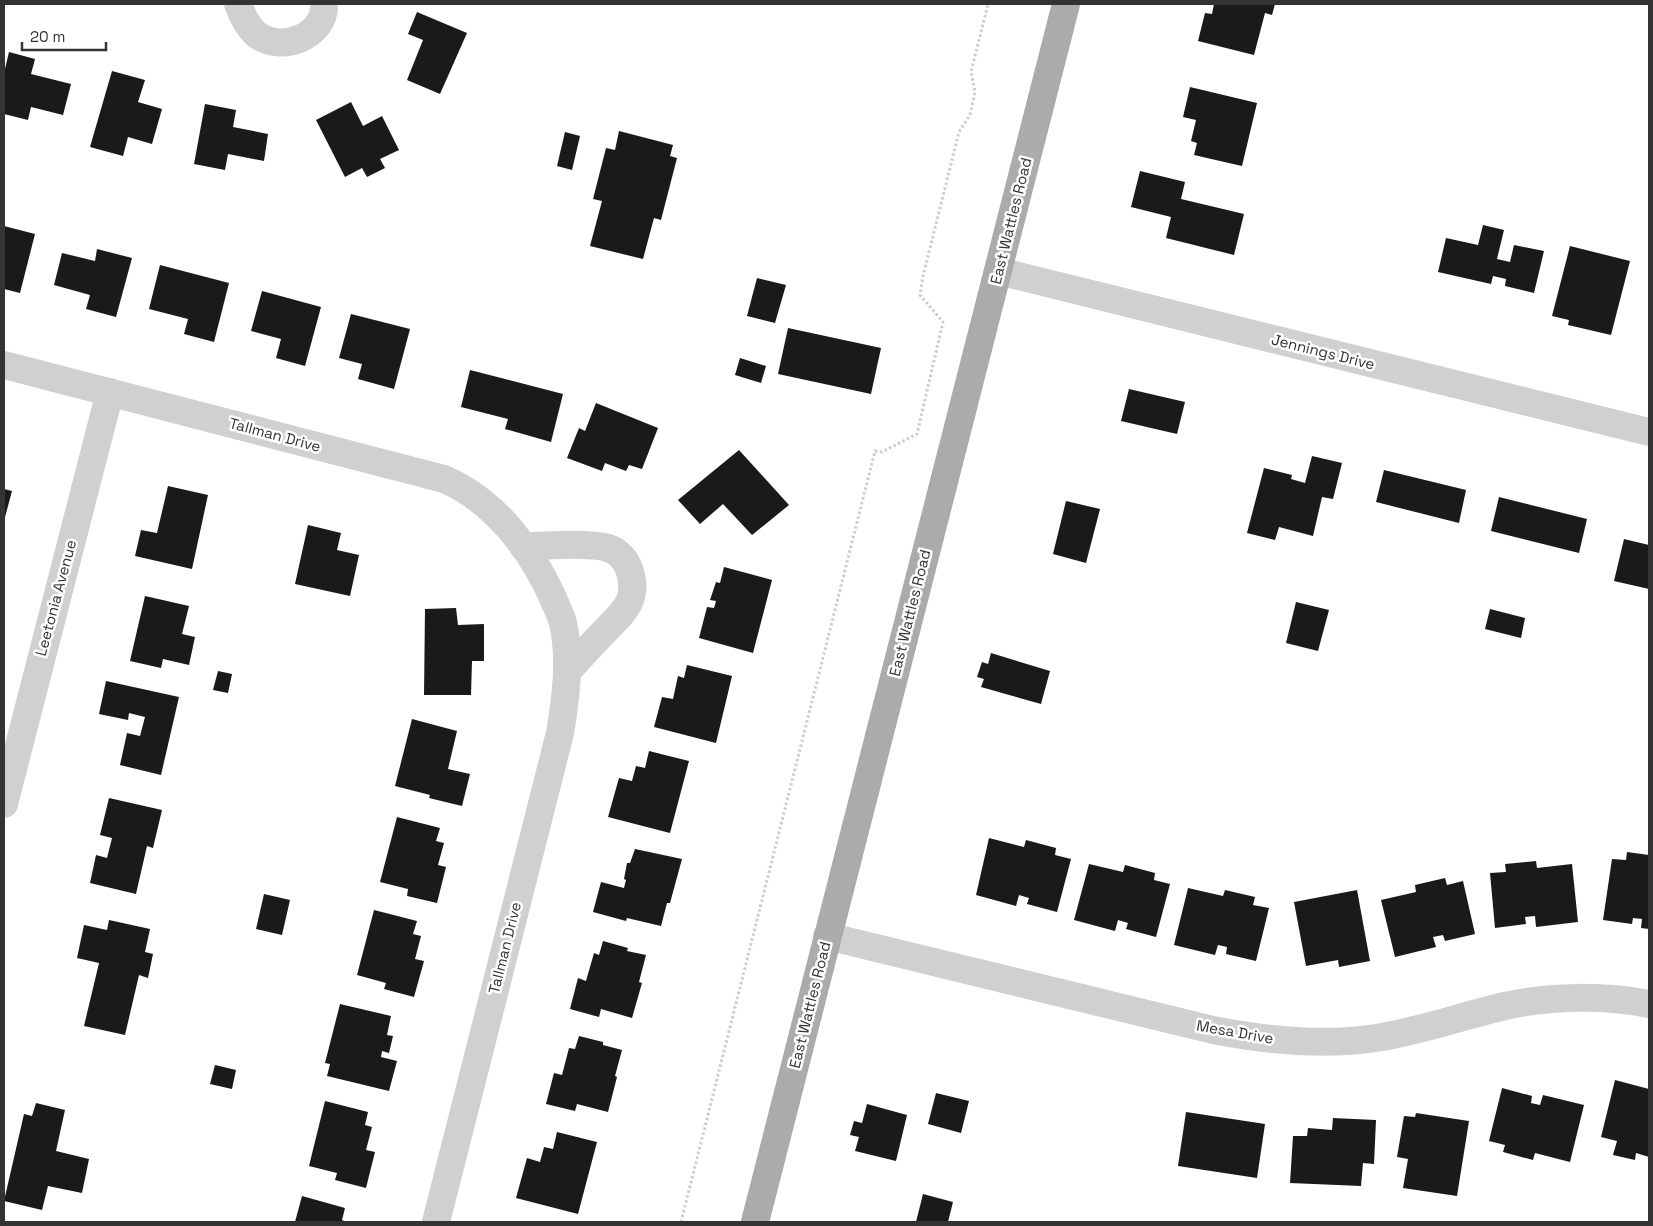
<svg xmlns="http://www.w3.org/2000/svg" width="1653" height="1226" viewBox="0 0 1653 1226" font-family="'Space Grotesk',sans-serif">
  <rect width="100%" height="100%" fill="#fff"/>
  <g fill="#1a1a1a">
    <polygon points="1214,4 1275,4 1272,15 1265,13 1254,55 1198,41 1205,13 1212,14"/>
    <polygon points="417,12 467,33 440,94 407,80 423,40 408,34"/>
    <polygon points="9,52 35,59 31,74 71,84 63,115 31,107 28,120 4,114 4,73"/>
    <polygon points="112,71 145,80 138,102 162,109 152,144 128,137 123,156 90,147"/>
    <polygon points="1190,87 1257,103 1242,166 1194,155 1197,143 1191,141 1196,120 1183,117"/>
    <polygon points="351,102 363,126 382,116 399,150 380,159 385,168 367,177 362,168 345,177 316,120"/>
    <polygon points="205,104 236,110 233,127 268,134 264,161 228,154 225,170 194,164"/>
    <polygon points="619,131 673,145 670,156 677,158 661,220 654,218 643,259 590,246 602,201 593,199 606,148 615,150"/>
    <polygon points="565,132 580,136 572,170 557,166"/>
    <polygon points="1140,171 1185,182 1181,199 1244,214 1234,255 1166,238 1171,217 1131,207"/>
    <polygon points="1483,225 1504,230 1497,259 1510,262 1514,245 1544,251 1534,293 1505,286 1506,279 1493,276 1491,284 1438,272 1446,238 1478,245"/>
    <polygon points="4,226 35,234 20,293 4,289"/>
    <polygon points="1570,246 1630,261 1611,335 1568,325 1569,320 1552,316"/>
    <polygon points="97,249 132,258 116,317 86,309 90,295 54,285 62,253 95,261"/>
    <polygon points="160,265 229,283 214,342 184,334 188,319 149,309"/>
    <polygon points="757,278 786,285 775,323 747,316"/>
    <polygon points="262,291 321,307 305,366 276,358 281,339 251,331"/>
    <polygon points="351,314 410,329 394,389 358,379 362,364 339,358"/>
    <polygon points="788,328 881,348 871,394 778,374"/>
    <polygon points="740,358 766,366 761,383 735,375"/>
    <polygon points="470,370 563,394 551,442 505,429 508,419 461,407"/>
    <polygon points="1129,389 1185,402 1177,434 1121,421"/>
    <polygon points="596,403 658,428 642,469 629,465 626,471 605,463 602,471 567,458 579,428 585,431"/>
    <polygon points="739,450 789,505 752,535 723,504 700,524 678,500"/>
    <polygon points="1312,456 1342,463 1333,499 1322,497 1313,536 1279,527 1275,540 1247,533 1264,468 1292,475 1291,479 1305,483"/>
    <polygon points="1384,470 1466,490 1459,523 1376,502"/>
    <polygon points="168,486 208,495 192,569 135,556 141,530 157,533"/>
    <polygon points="4,489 12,491 4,521"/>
    <polygon points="1499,497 1587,519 1579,553 1491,531"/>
    <polygon points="1066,501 1100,509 1086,563 1053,554"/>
    <polygon points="308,525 341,533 337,550 359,555 350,596 295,584"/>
    <polygon points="1624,539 1649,545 1649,589 1614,581"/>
    <polygon points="724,567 772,580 753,653 699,638 707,607 714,608 716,601 710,600 716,582 720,583"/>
    <polygon points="145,596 189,606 182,634 195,637 189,665 163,659 161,668 130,661"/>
    <polygon points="1296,602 1329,610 1318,651 1286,643"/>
    <polygon points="456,608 458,625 484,624 484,661 472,661 471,695 424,695 425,609"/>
    <polygon points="1490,609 1525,618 1521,638 1485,629"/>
    <polygon points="991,653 1050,671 1041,704 981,687 984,679 977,677 982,662 988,664"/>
    <polygon points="687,665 732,676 716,743 654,727 662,697 673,699 678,676 684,678"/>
    <polygon points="218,671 232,674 228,693 213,690"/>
    <polygon points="106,681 179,697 161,775 120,765 127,733 140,736 145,717 129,713 128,720 99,714"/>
    <polygon points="412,719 457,731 448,769 470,774 462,806 429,798 430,795 395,786"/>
    <polygon points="649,751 689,761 670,833 608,817 619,778 632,781 636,766 645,768"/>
    <polygon points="109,798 162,810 153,848 147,846 136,894 90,883 96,855 107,858 112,838 100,835"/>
    <polygon points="397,817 440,828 436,841 444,843 438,865 446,867 437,903 407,896 408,889 380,882"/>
    <polygon points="989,838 1024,847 1026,840 1056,848 1055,855 1071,859 1057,912 1027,904 1029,898 1019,895 1016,906 976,895"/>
    <polygon points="635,849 682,859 670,903 667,903 661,926 627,918 626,921 593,912 601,882 624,888 626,880 624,879 627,863 630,863"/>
    <polygon points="1627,852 1649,855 1649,929 1641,928 1642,919 1633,918 1632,924 1603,920 1612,859 1626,860"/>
    <polygon points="1536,861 1537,868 1572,864 1578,922 1536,927 1535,916 1525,917 1526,924 1495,928 1490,873 1506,872 1505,864"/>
    <polygon points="1089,864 1123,872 1125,865 1155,873 1154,880 1170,884 1156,937 1126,929 1128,923 1118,920 1115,931 1074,920"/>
    <polygon points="1445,878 1447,885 1463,881 1475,934 1445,941 1443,935 1433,937 1436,947 1395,957 1381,900 1416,892 1415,885"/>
    <polygon points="1188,888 1223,896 1225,890 1255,897 1253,905 1269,908 1256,961 1226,954 1227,947 1218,945 1215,955 1174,945"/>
    <polygon points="1357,890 1370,961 1339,967 1338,960 1306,966 1294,902"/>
    <polygon points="264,894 290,900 282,935 256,929"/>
    <polygon points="374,910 417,921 413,934 421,936 415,959 424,961 414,997 384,989 386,983 357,975"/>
    <polygon points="109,920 150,929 145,952 153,954 148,978 139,975 125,1035 84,1026 99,963 77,958 84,925 107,930"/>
    <polygon points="603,941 628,948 627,951 646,955 639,982 642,983 632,1018 601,1009 599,1017 570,1009 578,978 586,981 594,953 599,955"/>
    <polygon points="340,1004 391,1016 387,1035 393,1036 389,1053 382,1051 381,1057 397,1061 389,1091 327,1076 330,1064 325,1063"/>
    <polygon points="579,1036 603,1042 603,1045 622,1050 615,1076 617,1077 608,1112 577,1104 575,1111 546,1104 554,1073 562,1075 569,1048 575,1049"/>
    <polygon points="215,1065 236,1070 232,1089 210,1084"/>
    <polygon points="1615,1080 1649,1089 1649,1157 1636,1153 1635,1160 1613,1155 1617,1141 1601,1137"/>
    <polygon points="1502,1088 1532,1096 1531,1103 1540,1105 1543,1095 1584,1105 1570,1162 1535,1153 1533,1160 1503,1152 1505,1145 1489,1141"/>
    <polygon points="936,1093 969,1101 961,1133 928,1124"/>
    <polygon points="325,1101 368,1112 365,1125 372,1127 366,1150 375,1152 366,1188 335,1180 337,1173 309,1166"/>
    <polygon points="36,1103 65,1110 56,1151 89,1159 82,1193 48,1186 42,1210 4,1201 24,1114 32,1116"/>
    <polygon points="867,1104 907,1115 896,1161 855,1151 859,1137 850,1135 854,1121 862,1123"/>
    <polygon points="1186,1112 1265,1124 1257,1178 1178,1166"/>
    <polygon points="1416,1113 1469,1121 1457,1196 1403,1188 1408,1159 1397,1157 1404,1116 1415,1117"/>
    <polygon points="1333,1118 1376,1120 1374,1164 1363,1163 1361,1186 1290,1183 1293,1136 1307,1136 1308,1128 1332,1130"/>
    <polygon points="557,1132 597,1142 578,1214 516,1198 527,1158 540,1162 544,1147 553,1149"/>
    <polygon points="923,1194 953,1202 948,1222 916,1222"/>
    <polygon points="302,1196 345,1208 342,1220 346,1222 295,1222"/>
  </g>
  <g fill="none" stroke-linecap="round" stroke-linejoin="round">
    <polyline stroke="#cdcdcd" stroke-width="3" stroke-dasharray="2.5 2.5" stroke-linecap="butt" points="681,1222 875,451 882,452 917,434 943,322 920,295 923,276 959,132 970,115 975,92 971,72 988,4"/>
    <g stroke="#d0d0d0" stroke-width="28">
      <path d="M238,4C242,15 247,26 256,34C281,54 326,36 324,4"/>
      <polyline points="998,271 1649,432"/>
      <path d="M4,365L444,479C495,501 531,549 553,598C556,606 561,615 563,623C571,659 566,697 560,733L436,1222"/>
      <path d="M523,546C546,546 588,542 608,548C618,551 626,560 629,569C640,600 623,612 604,632C591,645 580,658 567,672"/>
      <polyline points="4,804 110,392"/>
      <path d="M827,936L1213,1030C1264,1040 1324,1046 1376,1038C1420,1031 1462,1016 1505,1006C1551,996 1603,995 1649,1004"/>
    </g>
    <polyline stroke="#ababab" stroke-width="28" points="755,1222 1066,4"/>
  </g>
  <g text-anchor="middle" stroke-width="5" stroke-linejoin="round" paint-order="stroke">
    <g font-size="15" fill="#333" stroke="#fff">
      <text transform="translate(1011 221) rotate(-76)" y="5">East Wattles Road</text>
      <text transform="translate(1323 352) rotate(14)" y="5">Jennings Drive</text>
      <text transform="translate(275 435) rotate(15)" y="5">Tallman Drive</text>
      <text transform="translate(56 598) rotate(-75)" y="5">Leetonia Avenue</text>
      <text transform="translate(910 613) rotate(-76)" y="5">East Wattles Road</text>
      <text transform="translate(505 948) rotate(-76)" y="5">Tallman Drive</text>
      <text transform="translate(810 1005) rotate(-76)" y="5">East Wattles Road</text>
      <text transform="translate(1235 1032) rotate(10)" y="5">Mesa Drive</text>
    </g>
  </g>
  <rect width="1653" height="1226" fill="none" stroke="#333333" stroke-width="10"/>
  <path d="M22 42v8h84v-8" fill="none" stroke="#333333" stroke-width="2.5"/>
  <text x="30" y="42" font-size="15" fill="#333333" stroke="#ffffff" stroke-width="4" paint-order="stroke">20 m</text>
</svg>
